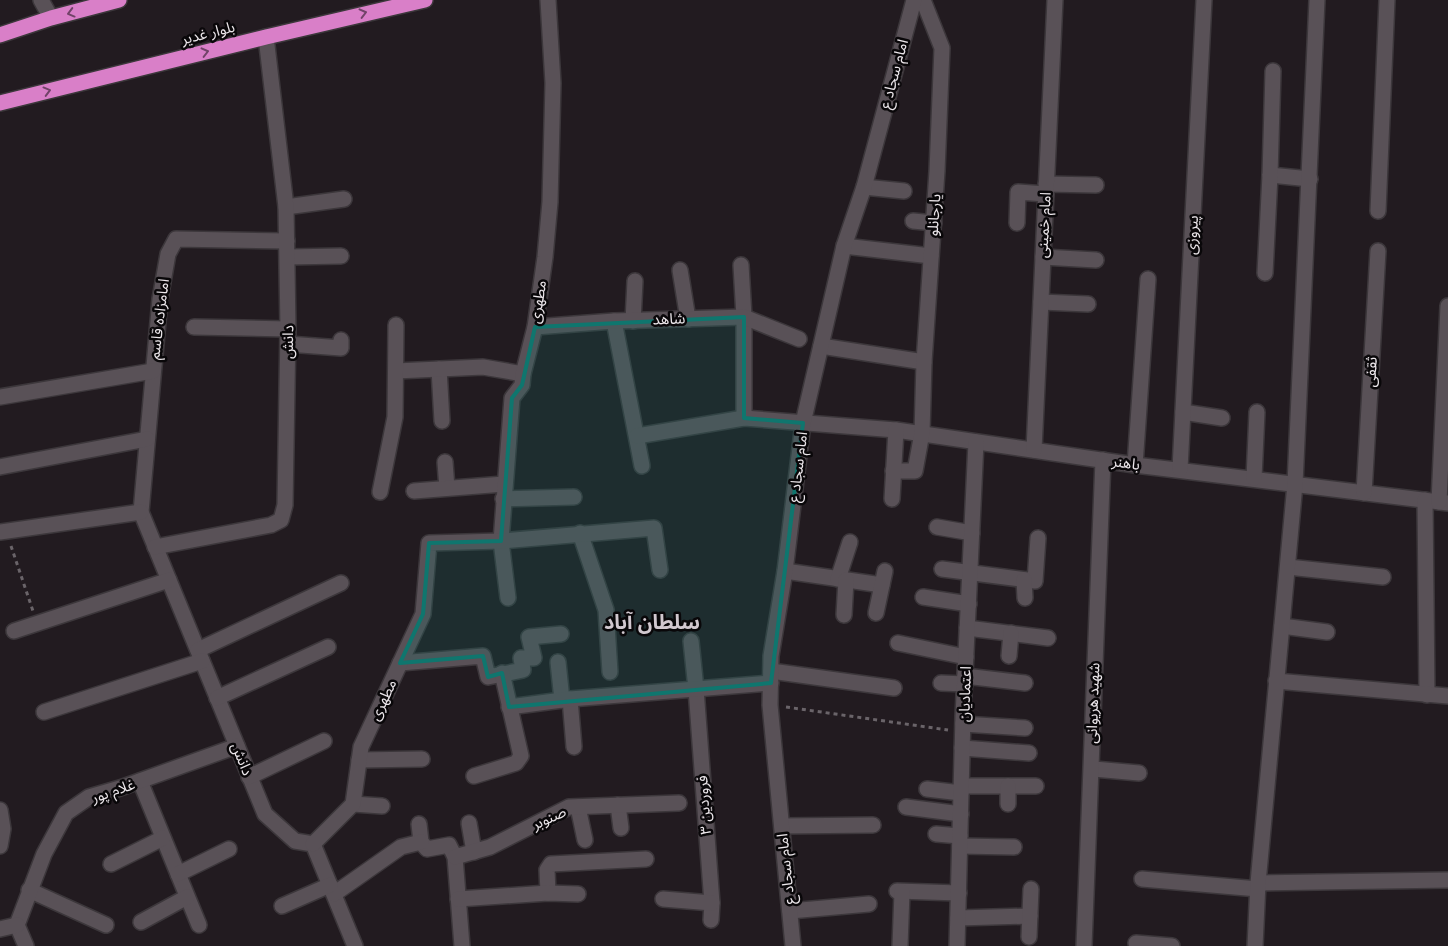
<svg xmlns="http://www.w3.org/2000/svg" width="1448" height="946" viewBox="0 0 1448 946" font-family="'Open Sans','Noto Sans Arabic',sans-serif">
  <rect width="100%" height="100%" fill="#221b20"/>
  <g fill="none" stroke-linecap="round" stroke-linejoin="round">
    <g stroke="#3c373b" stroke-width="18">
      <g id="minor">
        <polyline points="41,0 51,18"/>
        <polyline points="1270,175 1310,179"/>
        <polyline points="1046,184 1096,185"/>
        <polyline points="864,187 904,191"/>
        <polyline points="286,207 344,199"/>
        <polyline points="1378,211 1387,0"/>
        <polyline points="913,221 934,223"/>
        <polyline points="1017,223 1018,192 1046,194"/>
        <polyline points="287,241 176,239 168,254 160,299 141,512 265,814 295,841 313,844 355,946"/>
        <polyline points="844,246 931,256"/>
        <polyline points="288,257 341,256"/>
        <polyline points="1043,257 1096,260"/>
        <polyline points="741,265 744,317 744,418"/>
        <polyline points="680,270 688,319"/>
        <polyline points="1265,273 1270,175 1273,71"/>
        <polyline points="1041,302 1088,304"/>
        <polyline points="614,321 642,466"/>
        <polyline points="633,321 635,281"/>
        <polyline points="194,327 288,329"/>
        <polyline points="535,327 614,321 744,317 799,339"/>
        <polyline points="288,344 341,348 341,340"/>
        <polyline points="821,346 924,362"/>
        <polyline points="439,369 442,421"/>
        <polyline points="396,371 483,367 523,374"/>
        <polyline points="0,397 153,371"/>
        <polyline points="1183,412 1222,418"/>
        <polyline points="637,436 744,418 896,430 1135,465 1448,503"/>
        <polyline points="1034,450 1055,0"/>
        <polyline points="445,462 447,488"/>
        <polyline points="1135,465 1148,279"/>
        <polyline points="0,467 147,439"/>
        <polyline points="1180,469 1204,0"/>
        <polyline points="893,471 915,471 922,433 924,362 937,171 942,48 923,0"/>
        <polyline points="1254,478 1257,412"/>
        <polyline points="414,491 504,484"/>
        <polyline points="380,492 395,417 396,325"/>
        <polyline points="1364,493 1378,251"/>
        <polyline points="503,499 574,497"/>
        <polyline points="892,499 896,430"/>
        <polyline points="1425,500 1427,695"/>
        <polyline points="1439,502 1448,306"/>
        <polyline points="937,527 972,533"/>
        <polyline points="0,532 141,512"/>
        <polyline points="580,533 606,610 610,672"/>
        <polyline points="155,547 271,525 281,520 285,505 288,329 286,207 266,37"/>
        <polyline points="1288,567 1383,577"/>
        <polyline points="942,569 1035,581 1038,538"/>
        <polyline points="785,571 882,585"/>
        <polyline points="838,579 850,542"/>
        <polyline points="1024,580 1025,598"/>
        <polyline points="923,597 969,604"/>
        <polyline points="508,598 501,541 512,398 522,385 523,374 535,327 545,257 550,202 553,83 548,0"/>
        <polyline points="876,613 885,571"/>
        <polyline points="844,615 846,580"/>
        <polyline points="1282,626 1327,632"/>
        <polyline points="967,628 1048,638"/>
        <polyline points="14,631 169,580"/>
        <polyline points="691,641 696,689 712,903 711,920"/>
        <polyline points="898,643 966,657"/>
        <polyline points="198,650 341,583"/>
        <polyline points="1009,656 1011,633"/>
        <polyline points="558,662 562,700"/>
        <polyline points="400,663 483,656 488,677 523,670 521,658 534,658 529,637 561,634"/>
        <polyline points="771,671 894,688"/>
        <polyline points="965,676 1025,683"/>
        <polyline points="1276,681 1448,696"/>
        <polyline points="941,683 965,684"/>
        <polyline points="217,698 328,647"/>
        <polyline points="570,699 574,747"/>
        <polyline points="509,707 570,699 771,683"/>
        <polyline points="44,712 202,661"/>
        <polyline points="963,724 1025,728"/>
        <polyline points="962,748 1029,753"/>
        <polyline points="359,760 422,759"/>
        <polyline points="1094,769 1139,773"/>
        <polyline points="474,776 516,763 521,756 502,673"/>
        <polyline points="249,777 324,741"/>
        <polyline points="140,781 199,925"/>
        <polyline points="961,786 1036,786"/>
        <polyline points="927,789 961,793"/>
        <polyline points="353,804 382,806"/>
        <polyline points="1008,804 1008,786"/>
        <polyline points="618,805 621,828"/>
        <polyline points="578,807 585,840"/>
        <polyline points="906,807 961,814"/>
        <polyline points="0,810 3,829 0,846"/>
        <polyline points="469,823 474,852"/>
        <polyline points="419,824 421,842 427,849 449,845 455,857 462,946"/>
        <polyline points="782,826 873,825"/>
        <polyline points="936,834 960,836"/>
        <polyline points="313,844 353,804 361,747 423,614 429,543 501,541 654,528 660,570"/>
        <polyline points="960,846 1014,847"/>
        <polyline points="455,857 490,847 569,807 679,803"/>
        <polyline points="111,864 163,838"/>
        <polyline points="178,874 229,849"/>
        <polyline points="1142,879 1258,889"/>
        <polyline points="1258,883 1448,880"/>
        <polyline points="29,890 106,925"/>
        <polyline points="897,891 959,893"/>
        <polyline points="548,893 547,870 551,864 646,859"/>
        <polyline points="334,894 401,847 421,842"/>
        <polyline points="458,899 548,893 578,894"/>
        <polyline points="663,899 712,903"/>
        <polyline points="282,906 330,885"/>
        <polyline points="790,911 869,904"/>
        <polyline points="958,918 1030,916"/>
        <polyline points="141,922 187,897"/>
        <polyline points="17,925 44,854 66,813 89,797 120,788 237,746"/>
        <polyline points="17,925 26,946"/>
        <polyline points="0,929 17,925"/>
        <polyline points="1029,937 1031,889"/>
        <polyline points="1136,943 1172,946"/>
        <polyline points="793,946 770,705 771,656 785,571 803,423 844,246 864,187 914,0"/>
        <polyline points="900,946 902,892"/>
        <polyline points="957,946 963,716 976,442"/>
        <polyline points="1084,946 1103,460"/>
        <polyline points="1255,946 1258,883 1295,484 1317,0"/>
      </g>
    </g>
    <g stroke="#3c373b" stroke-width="18">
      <g id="highway">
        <polyline points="0,35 51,18 119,0"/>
        <polyline points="0,103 266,37 425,0"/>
      </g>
    </g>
    <g stroke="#6a6469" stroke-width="3" stroke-dasharray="4 4" stroke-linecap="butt">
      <polyline points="11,546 33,611"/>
      <polyline points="786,707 948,730"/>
    </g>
    <use href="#minor" stroke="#595157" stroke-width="15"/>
    <use href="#highway" stroke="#d97fc8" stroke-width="15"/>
  </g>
  <defs><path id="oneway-chevron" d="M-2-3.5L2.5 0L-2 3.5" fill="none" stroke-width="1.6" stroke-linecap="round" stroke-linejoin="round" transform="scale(1.25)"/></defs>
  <g stroke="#714368">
    <use href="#oneway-chevron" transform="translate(71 13) rotate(165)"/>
    <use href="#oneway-chevron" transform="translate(363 13) rotate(-14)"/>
    <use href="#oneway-chevron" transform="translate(205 52) rotate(-14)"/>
    <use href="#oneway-chevron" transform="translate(47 91) rotate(-15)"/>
  </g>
  <path fill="#0f766e" fill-opacity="0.2" stroke="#0f766e" stroke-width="4" stroke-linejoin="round" d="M744,317V418L803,423L771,683L509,707L502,673L488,677L483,656L400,663L423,614L429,543L501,541L512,398L522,385L535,327Z"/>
  <g text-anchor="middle" stroke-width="5" stroke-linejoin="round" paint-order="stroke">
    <g font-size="15" fill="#ebe6ea" stroke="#090709">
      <text transform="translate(208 33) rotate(-14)" y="5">بلوار غدیر</text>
      <text transform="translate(894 74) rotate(-75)" y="5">امام سجاد ع</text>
      <text transform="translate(934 215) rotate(-86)" y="5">یارجانلو</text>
      <text transform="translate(1044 225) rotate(-87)" y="5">امام خمینی</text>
      <text transform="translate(1192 235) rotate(-87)" y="5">پیروزی</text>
      <text transform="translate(538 302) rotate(-81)" y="5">مطهری</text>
      <text transform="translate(159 319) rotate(-83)" y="5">امامزاده قاسم</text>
      <text transform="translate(669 319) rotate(-2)" y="5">شاهد</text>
      <text transform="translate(288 342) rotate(-89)" y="5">دانش</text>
      <text transform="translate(1371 372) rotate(-87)" y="5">ثقفی</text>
      <text transform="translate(1126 463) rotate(8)" y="5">باهنر</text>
      <text transform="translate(798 467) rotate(-83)" y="5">امام سجاد ع</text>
      <text transform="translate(965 694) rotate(-88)" y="5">اعتمادیان</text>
      <text transform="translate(383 700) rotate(-65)" y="5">مطهری</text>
      <text transform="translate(1093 703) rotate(-88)" y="5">شهید هریوانی</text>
      <text transform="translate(242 759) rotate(68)" y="5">دانش</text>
      <text transform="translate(113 791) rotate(-19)" y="5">غلام پور</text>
      <text transform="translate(704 805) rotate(-94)" y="5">فروردین ۳</text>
      <text transform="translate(549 818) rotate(-25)" y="5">صنوبر</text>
      <text transform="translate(786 869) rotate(-96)" y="5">امام سجاد ع</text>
    </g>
    <g font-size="20" font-weight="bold" fill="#d1c8cf" stroke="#090709">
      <text x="652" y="629">سلطان آباد</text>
    </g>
  </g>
</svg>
